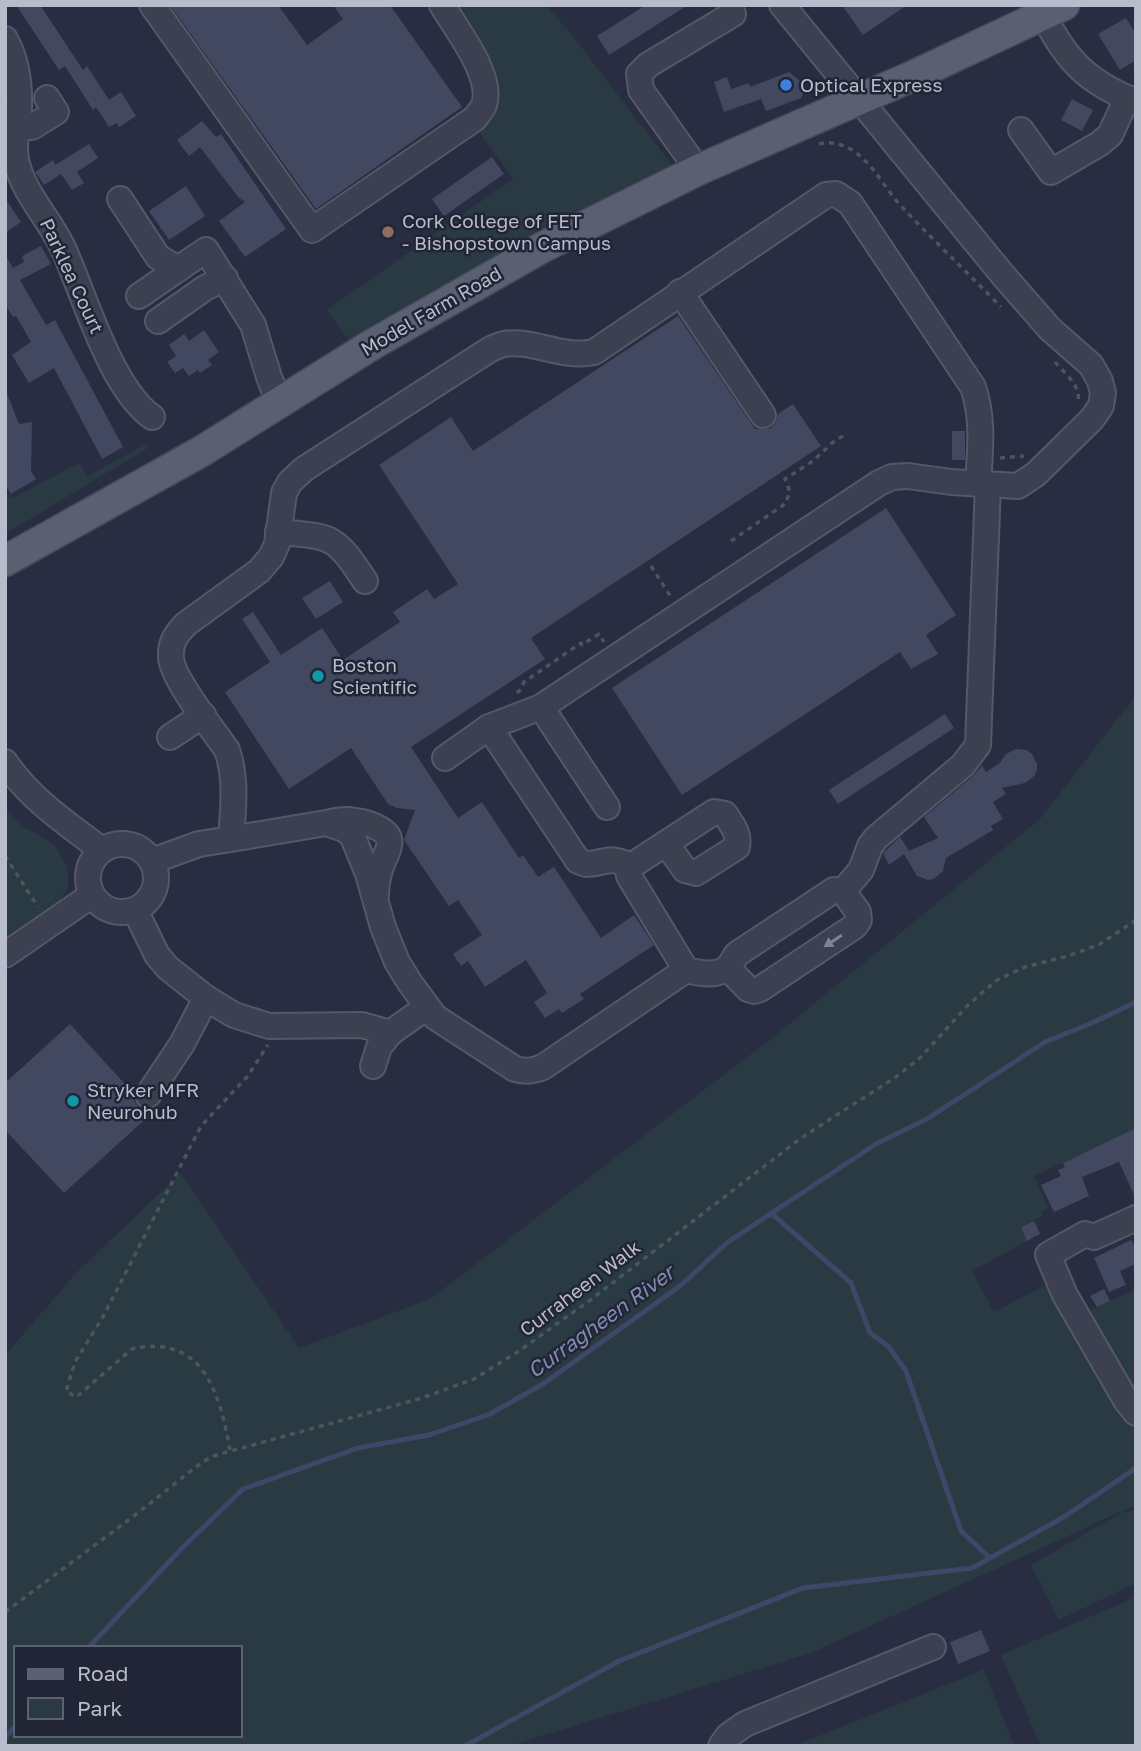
<svg xmlns="http://www.w3.org/2000/svg" width="1141" height="1751" viewBox="0 0 1141 1751" font-family="'Golos Text',sans-serif">
  <rect width="100%" height="100%" fill="#282d41"/>
  <g fill="#2a3a42" fill-rule="evenodd">
    <polygon points="450,5 546,5 568,30 672,165 349,340 327,310 513,179 479,132 495,101"/>
    <polygon points="146,444 148,448 5,534 5,493 13,498 79,463 88,476"/>
    <path d="M1136,695V1129L1034,1176L1048,1208L1041,1211L1043,1216L1021,1227L1027,1241L972,1271L994,1312L1049,1283L1136,1422V1505L811,1653L509,1746H5V1355L77,1272L181,1173L299,1348L430,1299L767,1042L1040,819ZM16,1648H240V1735H16Z"/>
    <path d="M5,808C20,829 27,827 47,840C55,844 60,853 64,861C84,899 32,926 5,944Z"/>
    <polygon points="1136,1289 1136,1401 1082,1314"/>
    <polygon points="1136,1509 1136,1583 1059,1620 1031,1565 1121,1513"/>
    <polygon points="1136,1597 1136,1746 1041,1746 1001,1655"/>
    <polygon points="984,1670 1014,1746 794,1746 983,1670"/>
  </g>
  <g fill="none" stroke-linecap="round" stroke-linejoin="round">
    <g stroke="#3f4769" stroke-width="5">
      <polyline points="771,1213 851,1283 870,1333 888,1346 906,1371 961,1531 990,1558"/>
      <polyline points="88,1648 184,1546 243,1489 358,1448 429,1435 490,1414 543,1384 680,1286 728,1242 876,1144 927,1119 1045,1042 1092,1023 1136,1002"/>
      <polyline points="5,1737 16,1726"/>
      <polyline points="465,1746 619,1661 803,1588 972,1568 1064,1517 1136,1468"/>
    </g>
  </g>
  <g fill="#42485f">
    <polygon points="16,5 40,5 83,70 87,66 109,100 121,92 136,116 119,127 117,123 109,127 96,107 93,110 65,66 59,70"/>
    <polygon points="170,5 278,5 307,45 343,19 333,5 390,5 462,107 316,209"/>
    <polygon points="646,5 688,5 609,55 597,36"/>
    <polygon points="842,5 907,5 863,35"/>
    <polygon points="1126,18 1136,34 1136,60 1120,70 1098,34"/>
    <polygon points="789,72 805,85 805,91 801,98 766,111 761,99 724,112 714,82 727,77 731,89 749,83 750,87"/>
    <polygon points="1072,99 1093,110 1082,131 1061,120"/>
    <polygon points="202,121 216,137 221,134 286,229 245,257 219,221 245,202 238,197 200,147 189,156 177,140"/>
    <polygon points="89,144 98,158 77,172 84,183 72,190 61,174 44,185 35,172 53,160 55,165"/>
    <polygon points="492,157 504,174 444,216 432,199"/>
    <polygon points="186,186 205,216 169,240 149,211"/>
    <polygon points="5,198 21,222 5,233"/>
    <polygon points="41,246 51,264 20,280 46,325 55,320 123,447 102,459 54,368 29,383 12,355 31,342 16,316 13,317 5,304 5,254 13,268 24,262 22,256"/>
    <polygon points="678,316 755,429 771,428 776,422 778,414 793,404 821,446 531,638 545,659 411,747 458,818 482,802 519,858 523,855 538,877 554,867 601,938 634,915 654,945 580,994 584,999 562,1013 559,1009 545,1018 534,1002 547,993 526,960 485,987 468,961 461,966 453,954 482,935 458,900 449,906 404,840 415,810 397,808 388,804 351,748 289,789 225,692 270,662 242,619 253,612 281,655 322,628 343,660 400,622 393,612 427,589 434,599 458,584 379,465 451,417 473,451"/>
    <polygon points="204,330 219,352 208,360 212,365 200,373 198,370 189,376 183,368 175,373 167,362 176,356 169,345 184,334 189,341"/>
    <polygon points="6,391 19,424 32,422 31,471 36,479 11,494 5,485"/>
    <rect x="952" y="431" width="13" height="29"/>
    <polygon points="886,508 956,615 926,635 938,654 911,669 900,652 682,795 612,688"/>
    <polygon points="330,581 343,602 316,619 302,598"/>
    <polygon points="945,714 954,728 838,804 829,790"/>
    <polygon points="1016,749 1027,750 1032,754 1037,764 1037,770 1034,776 1025,783 1002,788 1006,794 993,802 1003,819 991,826 993,830 946,858 943,871 934,879 928,880 917,876 904,854 889,865 883,853 900,837 909,851 938,838 924,817 973,776 982,765 986,772 1000,763 1006,754"/>
    <polygon points="70,1024 133,1093 134,1101 139,1107 152,1113 64,1193 5,1130 5,1083"/>
    <polygon points="1136,1128 1136,1199 1119,1162 1082,1177 1089,1196 1054,1212 1041,1185 1061,1176 1058,1170 1065,1167 1063,1163"/>
    <polygon points="1034,1221 1040,1234 1027,1241 1021,1227"/>
    <polygon points="1131,1240 1136,1249 1136,1264 1120,1271 1126,1285 1109,1292 1094,1258"/>
    <polygon points="1104,1289 1110,1301 1097,1307 1090,1296"/>
    <polygon points="981,1630 990,1651 958,1664 950,1642"/>
  </g>
  <g fill="none" stroke-linecap="round" stroke-linejoin="round">
    <g stroke="#545868" stroke-width="28">
      <g id="minor">
        <path d="M152,5L312,230L474,119C477,115 482,110 484,105C494,76 456,29 442,5"/>
        <path d="M1044,16C1067,62 1088,82 1136,102"/>
        <path d="M5,39C19,64 21,93 18,122C16,136 13,150 17,164C25,195 50,220 63,248C85,296 110,387 152,417"/>
        <polyline points="17,127 32,127 56,112 47,98"/>
        <polyline points="1021,130 1051,172 1099,144 1110,135 1127,98"/>
        <polyline points="698,170 641,90 639,74 648,65 733,14"/>
        <polyline points="120,199 158,257 178,269 206,250 253,325 269,377 279,402"/>
        <polyline points="680,292 763,415"/>
        <polyline points="139,296 178,269"/>
        <polyline points="158,321 205,288 225,278"/>
        <path d="M278,532C333,537 334,534 365,581"/>
        <polyline points="541,707 607,807"/>
        <path d="M489,727L578,861L586,864C609,863 606,855 631,866L714,812L725,814C732,825 740,834 737,847L696,873L685,870L666,843"/>
        <polyline points="170,737 203,715"/>
        <polyline points="445,758 489,727 541,707 879,483 892,477 908,476 951,482 1018,486 1036,474 1092,419 1101,406 1103,393 1100,381 1091,365 1050,329 1002,274 782,5"/>
        <path d="M5,762C30,799 67,824 102,850"/>
        <path d="M331,822C344,818 356,820 369,824C403,836 386,849 379,873C377,880 376,887 376,895"/>
        <path d="M231,839L326,823L344,829L352,835L368,874L383,927L397,962L410,983L435,1017L515,1069C526,1072 533,1071 543,1067L686,970C698,973 716,977 727,968C731,965 734,958 737,954L834,890L843,891L858,912L859,920L855,926L760,989L754,991L748,989L728,968"/>
        <circle cx="122" cy="878" r="34"/>
        <path d="M152,861L199,844L231,839C233,809 237,779 227,750C214,731 171,677 171,657C170,643 176,634 186,624L259,571L271,557L277,544L284,493L290,482L304,469L489,350C493,348 499,345 504,344C532,339 562,359 594,352L826,195L836,194L850,203L973,387C984,419 980,450 978,484"/>
        <polyline points="631,866 628,871 629,876 686,970"/>
        <polyline points="843,891 861,870 870,846 876,838 963,765 978,745 988,485"/>
        <polyline points="135,910 157,955 168,968 206,998 234,1015 269,1026 362,1025 390,1033 427,1007"/>
        <polyline points="5,955 92,895"/>
        <polyline points="373,1066 379,1047 390,1033"/>
        <polyline points="148,1095 182,1044 206,998"/>
        <polyline points="1136,1218 1094,1237 1085,1234 1048,1255 1065,1295 1127,1402 1136,1413"/>
        <polyline points="721,1746 728,1736 745,1724 933,1647"/>
      </g>
    </g>
    <g stroke="#46495a" stroke-width="33">
      <polyline id="major" points="5,561 202,451 373,344 543,247 698,170 915,75 1064,5"/>
    </g>
    <g stroke="#48575f" stroke-width="3.5" stroke-dasharray="5 5" stroke-linecap="butt">
      <path d="M819,144C831,141 844,144 855,152C874,165 885,189 901,206C933,240 968,273 1001,307"/>
      <path d="M1055,362C1065,374 1081,385 1078,402"/>
      <polyline points="1000,458 1024,456"/>
      <polyline points="731,541 785,504 790,492 785,479 813,461 832,443 846,434"/>
      <polyline points="651,566 671,597"/>
      <polyline points="517,693 521,689 524,682 581,643 582,645 599,634 604,642"/>
      <polyline points="5,856 38,907"/>
      <path d="M230,1450C220,1395 204,1333 132,1349L81,1393L76,1397L66,1391L75,1362L104,1315L201,1126L247,1077L268,1045"/>
      <polyline points="5,1612 130,1519 201,1463 213,1456 422,1398 474,1379 519,1351 593,1298 801,1138 896,1077 921,1057 968,1005 997,980 1025,967 1068,956 1100,944 1136,920"/>
    </g>
    <use href="#minor" stroke="#3c4051" stroke-width="24"/>
    <use href="#major" stroke="#5a5f71" stroke-width="30"/>
  </g>
  <defs><path id="oneway-solid" d="M-6-.8H1V-3.2L6.5 0L1 3.2V.8H-6Z" transform="scale(1.75)"/></defs>
  <use fill="#818494" href="#oneway-solid" transform="translate(833 941) rotate(147)"/>
  <circle fill="#3f7fe0" stroke="#212536" stroke-width="2.5" cx="786" cy="85" r="7"/>
  <circle fill="#8d6e63" stroke="#212536" stroke-width="2.5" cx="388" cy="232" r="7"/>
  <g fill="#0f9aa8" stroke="#212536" stroke-width="2.5">
    <circle cx="318" cy="676" r="7"/>
    <circle cx="73" cy="1101" r="7"/>
  </g>
  <g text-anchor="middle" stroke-width="5" stroke-linejoin="round" paint-order="stroke">
    <g font-size="19" fill="#b9bccb" stroke="#212536" text-anchor="start">
      <text x="800" y="92">Optical Express</text>
      <text x="402" y="228">Cork College of FET<tspan x="402" dy="22">- Bishopstown Campus</tspan></text>
      <text x="332" y="672">Boston<tspan x="332" dy="22">Scientific</tspan></text>
      <text x="87" y="1097">Stryker MFR<tspan x="87" dy="22">Neurohub</tspan></text>
    </g>
    <g font-size="19" fill="#b9bccb" stroke="#212536">
      <text transform="translate(72 276) rotate(65)" y="7">Parklea Court</text>
      <text transform="translate(431 311) rotate(-30)" y="7">Model Farm Road</text>
      <text transform="translate(580 1288) rotate(-37)" y="7">Curraheen Walk</text>
    </g>
    <g font-size="21" font-style="italic" fill="#828cb1" stroke="#212536">
      <text transform="translate(601 1322) rotate(-36)" y="7">Curragheen River</text>
    </g>
  </g>
  <rect width="1141" height="1751" fill="none" stroke="#b9bccb" stroke-width="14"/>
  <rect x="14" y="1646" width="228" height="91" fill="#212536" stroke="#5e6172" stroke-width="2"/>
  <rect x="28" y="1669" width="35" height="10" fill="#5a5f71" stroke="#5e6172" stroke-width="2"/>
  <text x="77" y="1681" font-size="21" fill="#b9bccb">Road</text>
  <rect x="28" y="1698" width="35" height="21" fill="#2a3a42" stroke="#5e6172" stroke-width="2"/>
  <text x="77" y="1716" font-size="21" fill="#b9bccb">Park</text>
</svg>
